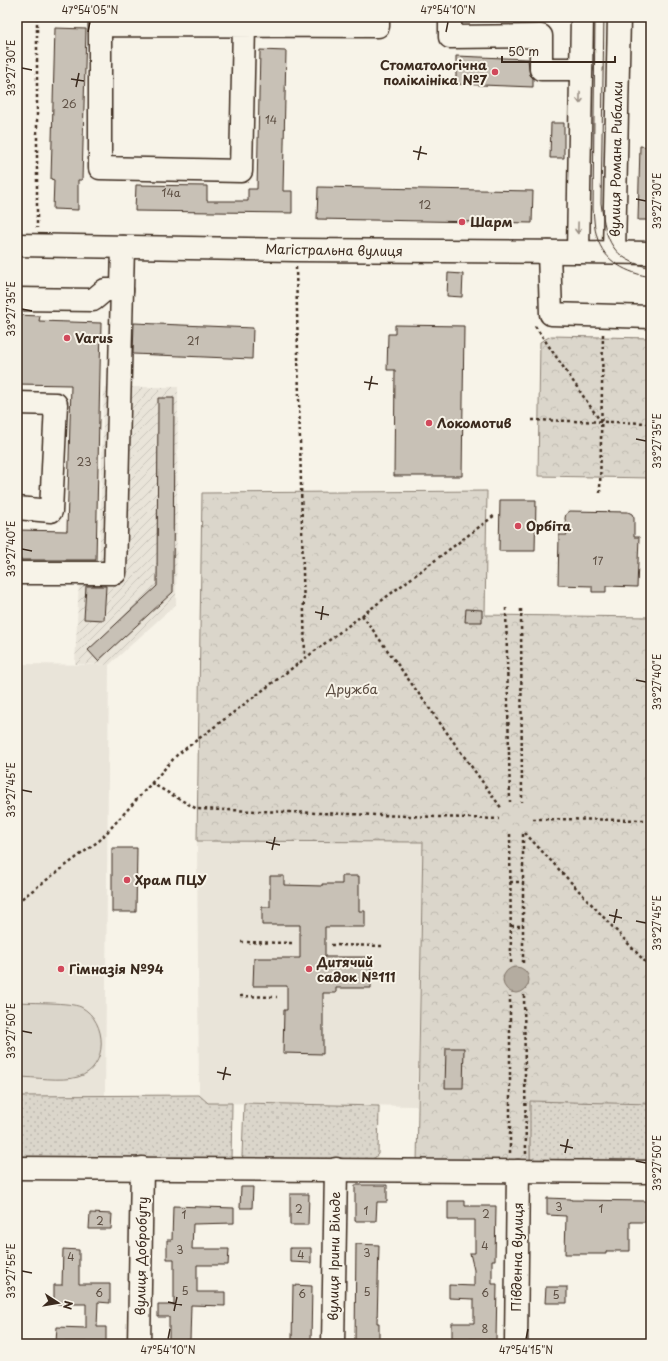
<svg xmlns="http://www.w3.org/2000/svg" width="668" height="1361" viewBox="0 0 668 1361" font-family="'Playpen Sans',sans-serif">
  <defs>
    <pattern id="industrial-furrows" width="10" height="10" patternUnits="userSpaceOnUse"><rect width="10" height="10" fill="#e9e4d9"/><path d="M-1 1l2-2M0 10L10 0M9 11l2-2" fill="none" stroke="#c9c4ba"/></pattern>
    <pattern id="grass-dots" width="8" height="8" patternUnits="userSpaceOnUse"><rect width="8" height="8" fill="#dbd6cb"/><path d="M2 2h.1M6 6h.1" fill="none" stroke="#bdb8ae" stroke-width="1.8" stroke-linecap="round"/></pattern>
    <pattern id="park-crowns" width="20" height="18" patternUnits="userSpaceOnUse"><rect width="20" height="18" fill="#dbd6cb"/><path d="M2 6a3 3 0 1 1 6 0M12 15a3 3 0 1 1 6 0" fill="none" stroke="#bdb8ae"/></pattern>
  </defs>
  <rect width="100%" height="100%" fill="#f7f3e8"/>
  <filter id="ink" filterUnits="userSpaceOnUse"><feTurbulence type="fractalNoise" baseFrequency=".025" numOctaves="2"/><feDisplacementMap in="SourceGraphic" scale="8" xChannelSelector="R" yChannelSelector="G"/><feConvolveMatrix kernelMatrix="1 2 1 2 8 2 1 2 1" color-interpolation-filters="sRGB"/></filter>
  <g filter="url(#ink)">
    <g fill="#e9e4d9">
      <polygon points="17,664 109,665 105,1096 17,1096"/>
      <polygon points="197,841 423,842 417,1106 208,1103 199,1095"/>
    </g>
    <polygon fill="url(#industrial-furrows)" points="104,387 178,387 176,604 109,665 75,664 79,581 99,581"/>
    <g fill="url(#grass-dots)" stroke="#8b8074">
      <polygon points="651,972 651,1163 530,1163 528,1003"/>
      <polygon points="199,1095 208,1103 232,1103 231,1161 17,1159 17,1096"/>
      <polygon points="244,1103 379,1106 378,1154 371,1162 249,1162 242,1156"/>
    </g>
    <g fill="url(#park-crowns)" stroke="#8b8074">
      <polygon points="551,336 651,338 651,478 538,476 540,342"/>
      <polygon points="487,491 485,615 651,617 651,1104 530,1101 530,1163 417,1163 423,842 197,841 202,493"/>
    </g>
    <path fill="#dbd6cb" stroke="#8b8074" d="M17,1002C31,1003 70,1002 81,1007C108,1021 109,1068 78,1077C60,1082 35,1077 17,1077Z"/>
    <circle fill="#b4aca0" stroke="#84786c" cx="516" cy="980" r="13"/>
    <g fill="#c8c1b6" stroke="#3b2a1e">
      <polygon points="55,28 86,29 82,180 78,180 78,210 53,209 54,180 51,179"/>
      <polygon points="260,50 286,51 283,191 292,191 292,213 135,211 136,185 207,186 207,201 248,201 248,189 257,189"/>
      <polygon points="456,56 528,59 529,69 530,75 533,78 533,87 456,84"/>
      <polygon points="551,123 564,123 564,158 550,158"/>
      <polygon points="640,146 651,147 651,220 638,220"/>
      <polygon points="318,187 533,191 532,223 317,219"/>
      <polygon points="448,273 463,274 462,297 447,296"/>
      <polygon points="17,315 40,316 39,321 101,323 96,560 17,560 17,530 67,531 71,385 17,384"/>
      <polygon points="134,323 253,328 252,359 133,354"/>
      <polygon points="395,325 464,326 462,476 394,476 395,370 387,370 388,334 395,334"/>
      <polygon points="158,398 174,398 173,592 98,661 88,650 157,586"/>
      <polygon points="500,500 536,500 535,551 499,551"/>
      <polygon points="570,511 628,512 632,514 634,518 634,537 639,537 637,587 606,586 606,592 592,592 592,586 558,585 559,535 567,535 565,518 566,514"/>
      <polygon points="86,586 106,586 104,620 84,619"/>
      <polygon points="466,609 482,610 482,622 465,622"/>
      <polygon points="112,848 137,848 136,912 112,912"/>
      <polygon points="270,876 284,876 284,885 322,886 322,884 342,884 342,876 359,876 359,911 365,911 365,927 325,927 325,957 371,957 371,988 336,988 336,993 323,993 323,1054 283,1053 284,1010 287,1010 287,986 253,986 254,958 300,958 300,925 262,925 262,907 270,907"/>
      <polygon points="446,1048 464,1048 463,1088 445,1088"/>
      <polygon points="355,1185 387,1185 387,1202 377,1202 376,1221 355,1221"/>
      <polygon points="241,1187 253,1187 252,1208 240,1208"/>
      <polygon points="290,1194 309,1194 308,1225 290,1225"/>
      <polygon points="547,1198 571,1199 571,1200 646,1201 646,1222 630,1222 630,1251 606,1251 606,1254 565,1254 566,1216 547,1215"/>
      <polygon points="448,1201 465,1201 465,1206 496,1206 495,1260 492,1260 492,1284 497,1284 496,1340 452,1338 452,1323 474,1323 474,1299 449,1298 449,1285 474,1286 474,1270 470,1253 475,1253 475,1220 448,1220"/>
      <polygon points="173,1206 234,1208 234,1223 193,1224 192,1249 229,1249 228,1265 197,1265 197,1292 225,1292 225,1306 191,1305 190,1340 169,1340 169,1317 158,1317 158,1305 174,1305 174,1259 167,1259 167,1240 172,1240"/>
      <polygon points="90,1213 112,1214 111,1229 89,1229"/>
      <polygon points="356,1244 379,1245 377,1323 379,1323 379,1342 355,1342"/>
      <polygon points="290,1248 311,1248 311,1263 290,1262"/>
      <polygon points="63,1249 79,1250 79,1284 110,1284 110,1303 98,1302 97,1327 106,1327 106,1343 86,1344 86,1342 56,1342 57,1327 86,1328 86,1304 54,1304 54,1285 62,1285"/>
      <polygon points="293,1285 312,1286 311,1341 292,1341"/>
      <polygon points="546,1287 567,1287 567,1303 545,1303"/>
    </g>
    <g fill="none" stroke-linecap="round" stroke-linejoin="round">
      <g stroke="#3b2a1e" stroke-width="25">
        <g id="minor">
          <polyline points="450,17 450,37 541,36 541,69 581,69"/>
          <polyline points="244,25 241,171 100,168 100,25 378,26 378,17"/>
          <polyline points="17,245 296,250 578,252"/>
          <polyline points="549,252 551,314 651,317"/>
          <polyline points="17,299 93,300 105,290 122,290"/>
          <polyline points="17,403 56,404 51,511 17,508"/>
          <polyline points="17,573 115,573 123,247"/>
          <polyline points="17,1168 651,1172"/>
          <polyline points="139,1344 142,1168"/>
          <polyline points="333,1344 336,1169"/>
          <polyline points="516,1344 518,1171"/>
        </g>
      </g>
      <g stroke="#3b2a1e" stroke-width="25">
        <g id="major">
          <polyline points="582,17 578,252 651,253"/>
          <polyline points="614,252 619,17"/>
        </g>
      </g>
      <g stroke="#3b2a1e" stroke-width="2.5" stroke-dasharray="3 3" stroke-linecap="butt">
        <polyline points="37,17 37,228"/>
        <polyline points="296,267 305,658"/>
        <polyline points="535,326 601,422"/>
        <polyline points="532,420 651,423"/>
        <polyline points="600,493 603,334"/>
        <polyline points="506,608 510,802"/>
        <polyline points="521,609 522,802"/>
        <polyline points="362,615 502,809"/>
        <polyline points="151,783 197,809 499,819"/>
        <polyline points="533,819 651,820"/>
        <polyline points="525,833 651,968"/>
        <polyline points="510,834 511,963"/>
        <polyline points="523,834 523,964"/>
        <polyline points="510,882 523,882"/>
        <polyline points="17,902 100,840 177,755 495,515"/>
        <polyline points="511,926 523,926"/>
        <polyline points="241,942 293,943"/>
        <polyline points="331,945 384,946"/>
        <polyline points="524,995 526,1154"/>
        <polyline points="240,996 277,997"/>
        <polyline points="510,1153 510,996"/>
      </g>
      <use href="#minor" stroke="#f7f3e8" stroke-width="22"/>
      <use href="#major" stroke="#f7f3e8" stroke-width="22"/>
      <g stroke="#3b2a1e" stroke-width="1">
        <path d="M595,17L593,209C594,218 594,228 597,237C604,262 627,273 651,277"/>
        <path d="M604,17L601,203C606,241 611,259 651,268"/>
      </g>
    </g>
    <defs><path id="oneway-shaft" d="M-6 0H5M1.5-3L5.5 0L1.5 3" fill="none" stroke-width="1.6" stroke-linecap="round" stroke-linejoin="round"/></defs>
    <g stroke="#998e83">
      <use href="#oneway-shaft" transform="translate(580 98) rotate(91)"/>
      <use href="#oneway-shaft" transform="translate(578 228) rotate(91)"/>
    </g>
  </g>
  <path fill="none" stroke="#3b2a1e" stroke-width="1.5" d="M88,32L90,22M446,32L448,22M22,68L32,70M71,79L84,81M76,87L79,73M413,151L427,154M418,160L421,146M636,199L646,201M22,309L32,311M364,382L378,384M369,390L372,376M636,439L646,441M22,549L32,551M315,612L329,615M321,620L323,606M636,680L646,682M22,790L32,792M266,842L280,845M272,850L275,837M609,915L622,918M636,921L646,923M614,923L617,909M22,1031L32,1033M217,1072L231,1075M223,1080L226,1067M560,1145L573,1148M565,1153L568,1139M636,1161L646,1163M22,1271L32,1273M168,1302L182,1305M174,1311L177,1297M168,1339L170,1329M526,1339L528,1329"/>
  <g fill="#d1495b" stroke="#f7f3e8" stroke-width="1.5">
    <circle cx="495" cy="72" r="4"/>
    <circle cx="462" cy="222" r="4"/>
    <circle cx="67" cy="338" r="4"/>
    <circle cx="429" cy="423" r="4"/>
    <circle cx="518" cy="526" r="4"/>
    <circle cx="127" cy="880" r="4"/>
    <circle cx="61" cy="969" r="4"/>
    <circle cx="309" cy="969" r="4"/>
  </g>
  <g text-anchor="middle" stroke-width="4" stroke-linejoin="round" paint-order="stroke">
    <g font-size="11" fill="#5e5044">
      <text x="69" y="108">26</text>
      <text x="271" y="124">14</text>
      <text x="171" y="197">14а</text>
      <text x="425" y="209">12</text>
      <text x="193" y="345">21</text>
      <text x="84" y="466">23</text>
      <text x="598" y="565">17</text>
      <text x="559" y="1211">3</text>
      <text x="299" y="1213">2</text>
      <text x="601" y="1213">1</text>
      <text x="366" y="1215">1</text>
      <text x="486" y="1218">2</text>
      <text x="184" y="1219">1</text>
      <text x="100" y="1225">2</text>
      <text x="485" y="1250">4</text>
      <text x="180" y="1254">3</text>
      <text x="367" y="1257">3</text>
      <text x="301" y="1259">4</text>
      <text x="71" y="1261">4</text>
      <text x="185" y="1295">5</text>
      <text x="367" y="1296">5</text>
      <text x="99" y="1297">6</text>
      <text x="485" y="1297">6</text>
      <text x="302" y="1298">6</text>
      <text x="556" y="1299">5</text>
      <text x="485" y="1333">8</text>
    </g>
    <g font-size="13" font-weight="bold" fill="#3b2a1e" stroke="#f7f3e8" text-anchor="start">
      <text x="487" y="70" text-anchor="end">Стоматологічна<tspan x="487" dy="15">поліклініка №7</tspan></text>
      <text x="470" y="227">Шарм</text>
      <text x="75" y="343">Varus</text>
      <text x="437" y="428">Локомотив</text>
      <text x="526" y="531">Орбіта</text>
      <text x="135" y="885">Храм ПЦУ</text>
      <text x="317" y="967">Дитячий<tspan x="317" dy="15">садок №111</tspan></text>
      <text x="69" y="974">Гімназія №94</text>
    </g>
    <g font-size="13" fill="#3b2a1e" stroke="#f7f3e8">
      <text transform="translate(616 159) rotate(-89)" y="5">вулиця Романа Рибалки</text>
      <text transform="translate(334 250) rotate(1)" y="5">Магістральна вулиця</text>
      <text transform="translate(141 1256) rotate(-89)" y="5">вулиця Добробуту</text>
      <text transform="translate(334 1256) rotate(-89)" y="5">вулиця Ірини Вільде</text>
      <text transform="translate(517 1257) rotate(-89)" y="5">Південна вулиця</text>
    </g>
    <g font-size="13" fill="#5b4c41" stroke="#f7f3e8">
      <text x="352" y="694">Дружба</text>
    </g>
  </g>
  <rect width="668" height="1361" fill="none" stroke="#f7f3e8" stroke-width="44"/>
  <g transform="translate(58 1303) rotate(102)" stroke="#f7f3e8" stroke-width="3" paint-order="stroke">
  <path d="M0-3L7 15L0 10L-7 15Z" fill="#3b2a1e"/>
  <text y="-6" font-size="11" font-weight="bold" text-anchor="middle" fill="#3b2a1e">N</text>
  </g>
  <path d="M502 56v6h113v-6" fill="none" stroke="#3b2a1e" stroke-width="2"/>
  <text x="508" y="56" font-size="12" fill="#3b2a1e" stroke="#f7f3e8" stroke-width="3" paint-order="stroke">50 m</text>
  <rect x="22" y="22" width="624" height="1317" fill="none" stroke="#3b2a1e" stroke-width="1.5"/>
  <g font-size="10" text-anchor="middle" fill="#3b2a1e">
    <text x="90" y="14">47°54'05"N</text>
    <text x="448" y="14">47°54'10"N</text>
    <text transform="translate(11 68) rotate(-90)" y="4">33°27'30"E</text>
    <text transform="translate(657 201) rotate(-90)" y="4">33°27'30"E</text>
    <text transform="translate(11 309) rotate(-90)" y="4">33°27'35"E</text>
    <text transform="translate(657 441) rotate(-90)" y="4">33°27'35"E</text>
    <text transform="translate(11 549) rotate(-90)" y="4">33°27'40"E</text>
    <text transform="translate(657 682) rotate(-90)" y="4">33°27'40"E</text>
    <text transform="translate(11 790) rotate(-90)" y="4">33°27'45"E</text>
    <text transform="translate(657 923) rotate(-90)" y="4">33°27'45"E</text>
    <text transform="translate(11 1031) rotate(-90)" y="4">33°27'50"E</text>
    <text transform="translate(657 1163) rotate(-90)" y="4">33°27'50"E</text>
    <text transform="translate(11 1271) rotate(-90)" y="4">33°27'55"E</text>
    <text x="168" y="1354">47°54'10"N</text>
    <text x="526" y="1354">47°54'15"N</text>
  </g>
</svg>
